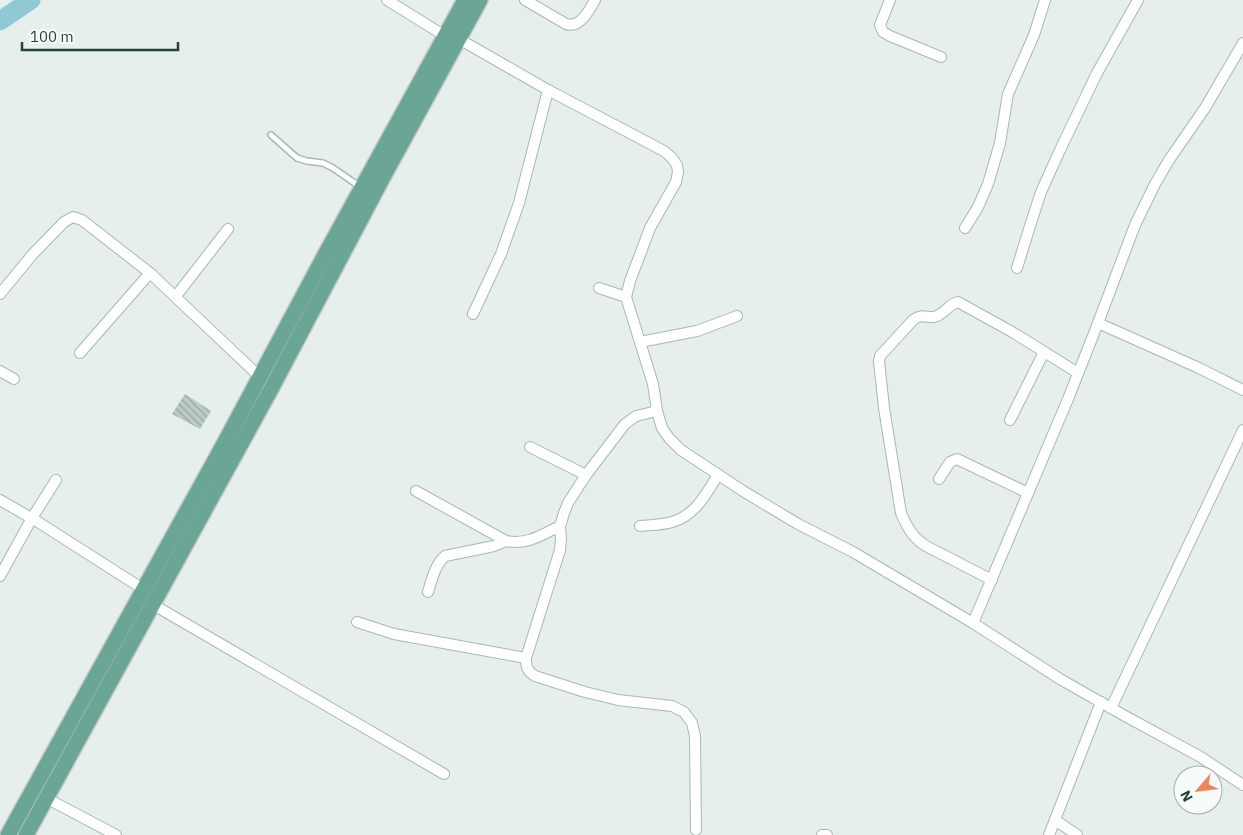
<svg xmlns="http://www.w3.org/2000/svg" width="1243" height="835" viewBox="0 0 1243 835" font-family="'IBM Plex Sans',sans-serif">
  <defs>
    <pattern id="building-back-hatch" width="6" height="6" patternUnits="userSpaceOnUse" patternTransform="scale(1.25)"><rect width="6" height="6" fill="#bbcac4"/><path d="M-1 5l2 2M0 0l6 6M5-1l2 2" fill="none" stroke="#98a6a0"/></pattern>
  </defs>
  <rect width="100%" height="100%" fill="#e6efeb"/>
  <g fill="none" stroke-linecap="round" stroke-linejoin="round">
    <polyline stroke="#8ec9d4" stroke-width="19" points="0,21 31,0"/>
  </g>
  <polygon fill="url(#building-back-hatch)" points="185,394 211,411 200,429 172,414"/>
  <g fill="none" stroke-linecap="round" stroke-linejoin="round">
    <g stroke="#a8b8b2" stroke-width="8">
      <polyline id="lane" points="271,135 297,158 307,161 323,163 333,168 359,186"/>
    </g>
    <g stroke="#a8b8b2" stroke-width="12">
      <g id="street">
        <polyline points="387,0 445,36"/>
        <path d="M525,0L566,24C580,29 589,10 595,0"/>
        <polyline points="890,0 880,25 883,32 890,36 941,57"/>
        <polyline points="459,39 548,90 664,151 672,158 677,165 678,172 676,182 650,228 630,281 626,297 653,384 657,411 662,428 669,438 681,450 743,491 798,524 853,552 973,623 1060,679 1125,716 1199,756 1243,785"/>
        <polyline points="965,228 978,207 988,184 1000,143 1008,94 1034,35 1045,0"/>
        <polyline points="1017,268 1030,226 1041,192 1060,150 1097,73 1138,0"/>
        <polyline points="599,288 626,297"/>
        <polyline points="0,294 32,255 64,222 73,217 82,220 150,273 260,377"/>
        <polyline points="176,296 228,229"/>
        <polyline points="473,314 501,254 519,203 548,90"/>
        <polyline points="1098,323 1199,368 1243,390"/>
        <polyline points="640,342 697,331 737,316"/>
        <polyline points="80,353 150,273"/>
        <polyline points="0,371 14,379"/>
        <path d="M657,411L636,416L625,424L586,475L568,503L564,513L560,526L561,539L560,550L526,658C526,667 527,671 535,676L585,692L618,700L672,706L684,712L692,723L695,736L696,830"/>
        <polyline points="1010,420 1044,352"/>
        <polyline points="530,447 586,475"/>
        <polyline points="939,479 950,462 957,459 1028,493"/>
        <path d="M416,491L506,541C528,545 541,535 560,526"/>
        <polyline points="0,500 38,522 143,589"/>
        <path d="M640,526C651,525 662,525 672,522C696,515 706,494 718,475"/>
        <polyline points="0,576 32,518 56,480"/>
        <path d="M992,580L926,546C913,538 907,527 901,513L884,408L879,361L880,356L913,320C924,312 928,320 937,316C945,313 949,304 958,302L1014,333L1078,373"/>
        <path d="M428,592C432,579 435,565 445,556L494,546L506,541"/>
        <polyline points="152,604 444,774"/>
        <polyline points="357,622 394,634 526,658"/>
        <polyline points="973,623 1068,399 1098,323 1135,225 1155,184 1169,160 1205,108 1243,43"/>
        <polyline points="1111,708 1243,430"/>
        <polyline points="46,798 116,835"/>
        <polyline points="1055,820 1077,835"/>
        <polyline points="822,835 827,835"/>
        <polyline points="1049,835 1101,702"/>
      </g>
    </g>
    <g stroke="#c2cac8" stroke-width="18">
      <g id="primary">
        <polyline points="8,835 224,444 325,255 465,0"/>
        <polyline points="26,835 271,389 383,177 480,0"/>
      </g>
    </g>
    <use href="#lane" stroke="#fff" stroke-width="5"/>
    <use href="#street" stroke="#fff" stroke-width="10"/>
    <use href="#primary" stroke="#6aa596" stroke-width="15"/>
  </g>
  <g transform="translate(1198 790) rotate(242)"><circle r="24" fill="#f7fbf9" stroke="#a3b1ad"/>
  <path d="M0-4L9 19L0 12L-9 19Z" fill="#f4845f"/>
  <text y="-8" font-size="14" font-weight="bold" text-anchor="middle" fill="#24423a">N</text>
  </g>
  <path d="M22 42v8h156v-8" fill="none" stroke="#24423a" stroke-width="2.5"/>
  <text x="30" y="42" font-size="15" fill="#24423a" stroke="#f7fbf9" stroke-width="4" paint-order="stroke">100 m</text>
</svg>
